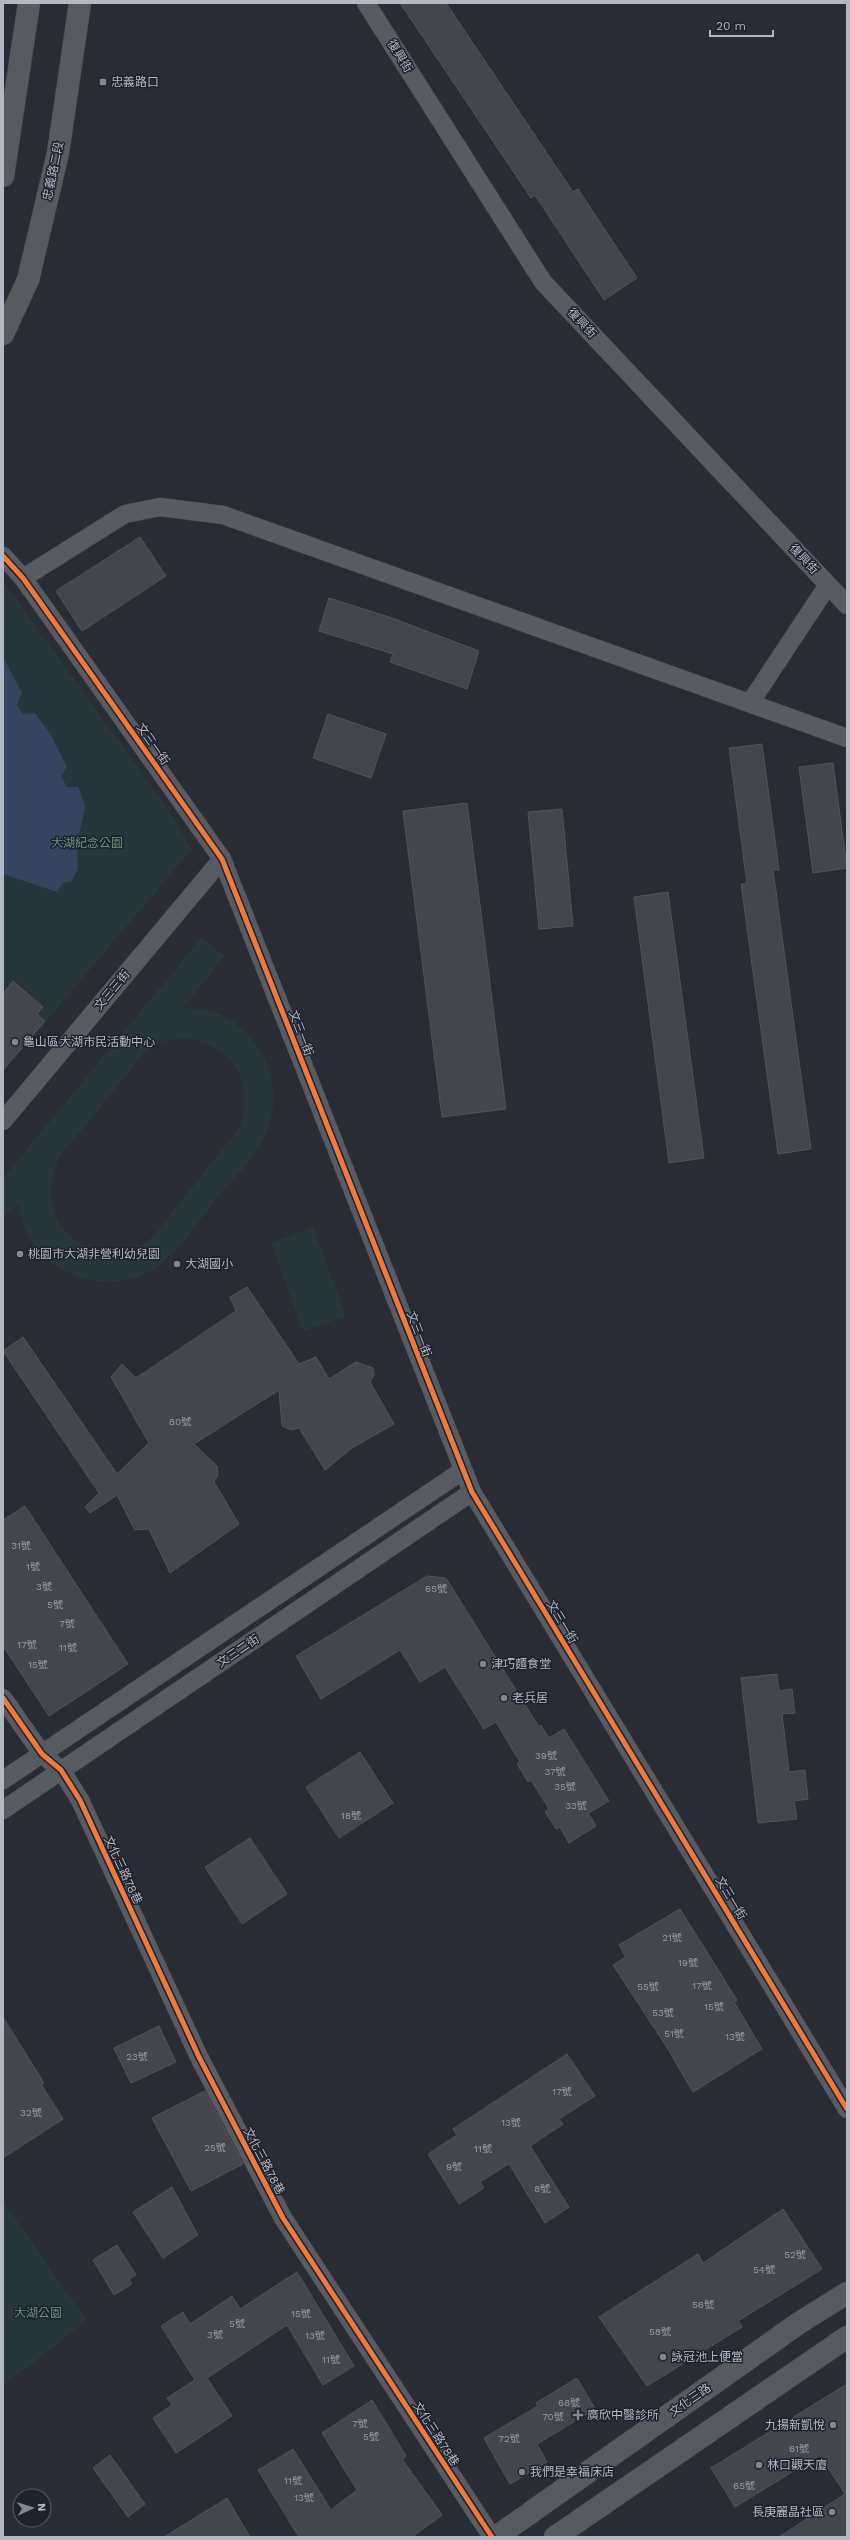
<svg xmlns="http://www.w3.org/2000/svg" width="850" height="2540" viewBox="0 0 850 2540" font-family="'Work Sans','Noto Sans TC',sans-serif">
  <rect width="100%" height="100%" fill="#292c34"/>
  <g fill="#27363a" fill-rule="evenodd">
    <polygon points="3,581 165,805 192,849 3,1072"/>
    <path d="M201,938L225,956L184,1007C193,1009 205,1009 214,1012C264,1030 287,1089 265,1136C256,1158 230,1182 215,1201C196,1224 176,1257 149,1272C108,1294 50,1277 28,1235C23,1226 21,1214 17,1204L3,1218V1178ZM184,1038C235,1047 253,1077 240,1127L155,1234C150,1238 146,1243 141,1246C104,1266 54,1239 51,1197C49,1183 54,1171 59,1158L145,1052L163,1041Z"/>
    <polygon points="313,1227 346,1316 303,1331 271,1243"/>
    <polygon points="3,2201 87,2321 3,2386"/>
  </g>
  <polygon fill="#38445d" points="3,657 22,693 17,705 23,714 35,713 51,735 67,767 61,776 67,787 78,787 85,804 84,813 77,844 78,869 71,881 62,884 57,892 3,874"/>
  <g fill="#43464d" stroke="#51545b">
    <polygon points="400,3 446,3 573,192 578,189 637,278 604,300 535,195 531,198"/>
    <polygon points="140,537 166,576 82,631 56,591"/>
    <polygon points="329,598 392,618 479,651 467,689 390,662 393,654 319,631"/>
    <polygon points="328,714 386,734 371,778 313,758"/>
    <polygon points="762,744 779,870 773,870 811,1149 778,1154 741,884 747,884 729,748"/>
    <polygon points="833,763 847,868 813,873 799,767"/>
    <polygon points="467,803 506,1109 442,1117 403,811"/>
    <polygon points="562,809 573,926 539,929 528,812"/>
    <polygon points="668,892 704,1158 669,1163 634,897"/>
    <polygon points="13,981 43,1007 37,1014 45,1021 3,1070 3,994"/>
    <polygon points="247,1287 299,1364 316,1357 329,1379 356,1362 373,1368 374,1375 370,1382 394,1424 352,1448 325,1470 299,1428 291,1430 282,1426 279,1390 194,1444 217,1466 218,1475 214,1482 239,1524 170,1573 149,1529 135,1530 117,1495 90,1513 85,1507 99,1493 3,1351 23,1337 117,1474 149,1443 111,1377 122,1364 136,1378 236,1311 230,1297"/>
    <polygon points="25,1506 128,1664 49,1716 3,1646 3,1520"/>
    <polygon points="427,1576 446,1578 539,1727 541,1725 549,1738 564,1729 609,1801 588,1813 596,1826 569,1843 560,1827 556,1829 545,1812 549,1809 531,1780 528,1782 517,1764 520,1762 496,1722 484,1729 445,1667 420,1682 400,1650 321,1699 296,1656"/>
    <polygon points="777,1674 779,1691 792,1689 795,1713 782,1714 789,1772 805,1770 808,1799 794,1801 797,1819 758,1823 741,1678"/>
    <polygon points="360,1752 393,1803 339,1838 306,1787"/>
    <polygon points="250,1838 287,1894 242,1924 205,1867"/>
    <polygon points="680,1909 737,2000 734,2002 762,2049 693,2092 666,2046 613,1965 626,1957 619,1945"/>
    <polygon points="3,2017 44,2083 41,2084 63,2119 3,2158"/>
    <polygon points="159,2026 176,2062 131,2083 114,2048"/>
    <polygon points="567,2054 595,2096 559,2119 563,2124 530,2146 569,2207 545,2223 509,2164 480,2182 484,2188 459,2204 428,2154 457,2135 453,2129"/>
    <polygon points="205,2091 243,2164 191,2191 152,2118"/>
    <polygon points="172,2187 198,2235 163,2258 133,2212"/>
    <polygon points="783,2209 822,2269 738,2321 742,2327 647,2386 599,2317 698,2254 703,2263"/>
    <polygon points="117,2245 136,2275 129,2279 132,2284 114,2295 93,2260"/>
    <polygon points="297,2272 354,2366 323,2385 287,2325 207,2378 232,2416 176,2453 153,2418 172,2405 167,2398 195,2380 161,2326 183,2312 190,2324 232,2296 240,2309"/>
    <polygon points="577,2378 595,2409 537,2444 547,2462 510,2484 484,2438 538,2406 536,2403"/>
    <polygon points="847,2384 847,2537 779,2537 845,2494 820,2455 735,2507 711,2468"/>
    <polygon points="372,2400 406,2456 402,2459 442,2515 412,2537 299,2537 258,2470 293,2449 331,2510 357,2490 322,2433"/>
    <polygon points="110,2455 145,2504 128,2517 93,2468"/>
    <polygon points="227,2498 250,2537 164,2537"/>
  </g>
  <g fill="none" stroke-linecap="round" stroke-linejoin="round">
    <g stroke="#45474d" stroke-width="19">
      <g id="street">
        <polyline points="366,3 543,282 847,605"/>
        <polyline points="3,556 23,578 222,859 472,1492 847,2109"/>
        <polyline points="23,578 125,514 160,507 223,515 847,738"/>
        <polyline points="750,703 828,585"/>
        <polyline points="3,1121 222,859"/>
        <polyline points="3,1698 42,1754 61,1770 80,1800 199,2057 283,2218 492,2537"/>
        <polyline points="3,1780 462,1471"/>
        <polyline points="3,1810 472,1492"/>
      </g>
    </g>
    <g stroke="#45474d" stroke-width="23">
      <g id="secondary">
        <polyline points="3,176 29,3"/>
        <polyline points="3,334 28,280 58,153 80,3"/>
        <polyline points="496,2537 799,2323 847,2293"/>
        <polyline points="555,2537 847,2337"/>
      </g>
    </g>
    <use href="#street" stroke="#595b62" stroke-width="18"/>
    <use href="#secondary" stroke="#575a61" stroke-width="22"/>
    <g stroke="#1d222e" stroke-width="8">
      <g id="cycleway">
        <polyline points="3,556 23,578 222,859 472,1492 847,2109"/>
        <polyline points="3,1698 42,1754 61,1770 80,1800 199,2057 283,2218 492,2537"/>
      </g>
    </g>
    <use href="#cycleway" stroke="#f17a3a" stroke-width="5"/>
  </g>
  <g fill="#838792" stroke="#1d222e" stroke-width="1.5">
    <rect x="99" y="78" width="8" height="8" rx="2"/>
    <circle cx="15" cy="1042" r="4"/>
    <circle cx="20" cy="1254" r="4"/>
    <circle cx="177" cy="1264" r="4"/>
    <circle cx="483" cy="1664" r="4"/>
    <circle cx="504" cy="1698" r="4"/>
    <circle cx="663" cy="2357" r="4"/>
    <path d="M576 2409h4v4h4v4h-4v4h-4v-4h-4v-4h4z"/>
    <circle cx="833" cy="2425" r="4"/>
    <circle cx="759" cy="2465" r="4"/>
    <circle cx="522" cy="2472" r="4"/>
    <circle cx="832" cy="2512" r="4"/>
  </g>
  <g text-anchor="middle" stroke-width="3" stroke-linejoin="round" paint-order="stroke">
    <g font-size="10" fill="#979ca7">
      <text x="180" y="1425">80號</text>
      <text x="21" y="1549">31號</text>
      <text x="33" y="1570">1號</text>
      <text x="44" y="1590">3號</text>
      <text x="436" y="1592">65號</text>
      <text x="55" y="1608">5號</text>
      <text x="67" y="1627">7號</text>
      <text x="27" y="1648">17號</text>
      <text x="68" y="1651">11號</text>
      <text x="38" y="1668">15號</text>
      <text x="546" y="1759">39號</text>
      <text x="555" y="1775">37號</text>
      <text x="565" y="1790">35號</text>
      <text x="576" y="1809">33號</text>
      <text x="351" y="1819">18號</text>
      <text x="672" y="1941">21號</text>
      <text x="688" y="1966">19號</text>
      <text x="702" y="1989">17號</text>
      <text x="648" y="1990">55號</text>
      <text x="714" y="2010">15號</text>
      <text x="663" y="2016">53號</text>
      <text x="674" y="2037">51號</text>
      <text x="735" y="2040">13號</text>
      <text x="137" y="2060">23號</text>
      <text x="562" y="2095">17號</text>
      <text x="31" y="2116">32號</text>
      <text x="511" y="2126">13號</text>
      <text x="215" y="2151">25號</text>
      <text x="483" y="2152">11號</text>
      <text x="454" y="2170">9號</text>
      <text x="542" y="2192">8號</text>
      <text x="795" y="2258">52號</text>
      <text x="764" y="2273">54號</text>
      <text x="703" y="2308">56號</text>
      <text x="301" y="2317">15號</text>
      <text x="237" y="2327">5號</text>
      <text x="660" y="2335">58號</text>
      <text x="215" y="2338">3號</text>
      <text x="315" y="2339">13號</text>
      <text x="331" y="2363">11號</text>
      <text x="569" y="2406">68號</text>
      <text x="553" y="2420">70號</text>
      <text x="360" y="2427">7號</text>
      <text x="371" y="2440">5號</text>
      <text x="509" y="2442">72號</text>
      <text x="799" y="2452">61號</text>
      <text x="293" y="2484">11號</text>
      <text x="744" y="2489">65號</text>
      <text x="304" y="2501">13號</text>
    </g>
    <g font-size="12" fill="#b3b8c5" stroke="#1d222e">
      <text transform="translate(400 56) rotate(58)" y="4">復興街</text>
      <text transform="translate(53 171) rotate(-78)" y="4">忠義路二段</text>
      <text transform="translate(582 323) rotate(47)" y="4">復興街</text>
      <text transform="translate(804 559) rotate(47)" y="4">復興街</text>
      <text transform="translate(153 744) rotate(55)" y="4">文三一街</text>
      <text transform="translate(112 990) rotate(-50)" y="4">文三三街</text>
      <text transform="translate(301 1033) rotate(69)" y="4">文三一街</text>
      <text transform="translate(419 1334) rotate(69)" y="4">文三一街</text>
      <text transform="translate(562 1622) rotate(59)" y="4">文三一街</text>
      <text transform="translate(238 1651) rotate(-34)" y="4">文三二街</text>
      <text transform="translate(123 1870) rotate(65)" y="4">文化三路78巷</text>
      <text transform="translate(731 1898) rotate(59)" y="4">文三一街</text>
      <text transform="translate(264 2161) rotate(62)" y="4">文化三路78巷</text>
      <text transform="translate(690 2400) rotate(-35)" y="4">文化三路</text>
      <text transform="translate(436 2434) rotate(57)" y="4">文化三路78巷</text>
    </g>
    <g font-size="12" fill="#b3b8c5" stroke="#1d222e" text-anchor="start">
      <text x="111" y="86">忠義路口</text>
      <text x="23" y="1046">龜山區大湖市民活動中心</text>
      <text x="28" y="1258">桃園市大湖非營利幼兒園</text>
      <text x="185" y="1268">大湖國小</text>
      <text x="491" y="1668">津巧麵食堂</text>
      <text x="512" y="1702">老兵居</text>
      <text x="671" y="2361">詠冠池上便當</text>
      <text x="587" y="2419">廣欣中醫診所</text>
      <text x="825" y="2429" text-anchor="end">九揚新凱悅</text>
      <text x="767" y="2469">林口觀天廈</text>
      <text x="530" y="2476">我們是幸福床店</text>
      <text x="824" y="2516" text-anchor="end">長庚麗晶社區</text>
    </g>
    <g font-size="12" fill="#6c947a" stroke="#1d222e">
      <text x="87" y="847">大湖紀念公園</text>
      <text x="38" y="2317">大湖公園</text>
    </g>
  </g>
  <rect width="850" height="2540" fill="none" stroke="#b3b8c5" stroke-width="8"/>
  <g transform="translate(32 2508) rotate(86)"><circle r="19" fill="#1d222e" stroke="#595e6a"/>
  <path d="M0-3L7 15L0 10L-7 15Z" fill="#838792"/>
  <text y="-6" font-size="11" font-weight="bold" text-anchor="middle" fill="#b3b8c5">N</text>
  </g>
  <path d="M710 30v6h63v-6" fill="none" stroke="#b3b8c5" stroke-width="2"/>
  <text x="716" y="30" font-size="12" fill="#b3b8c5" stroke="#1d222e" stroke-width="3" paint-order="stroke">20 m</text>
</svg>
